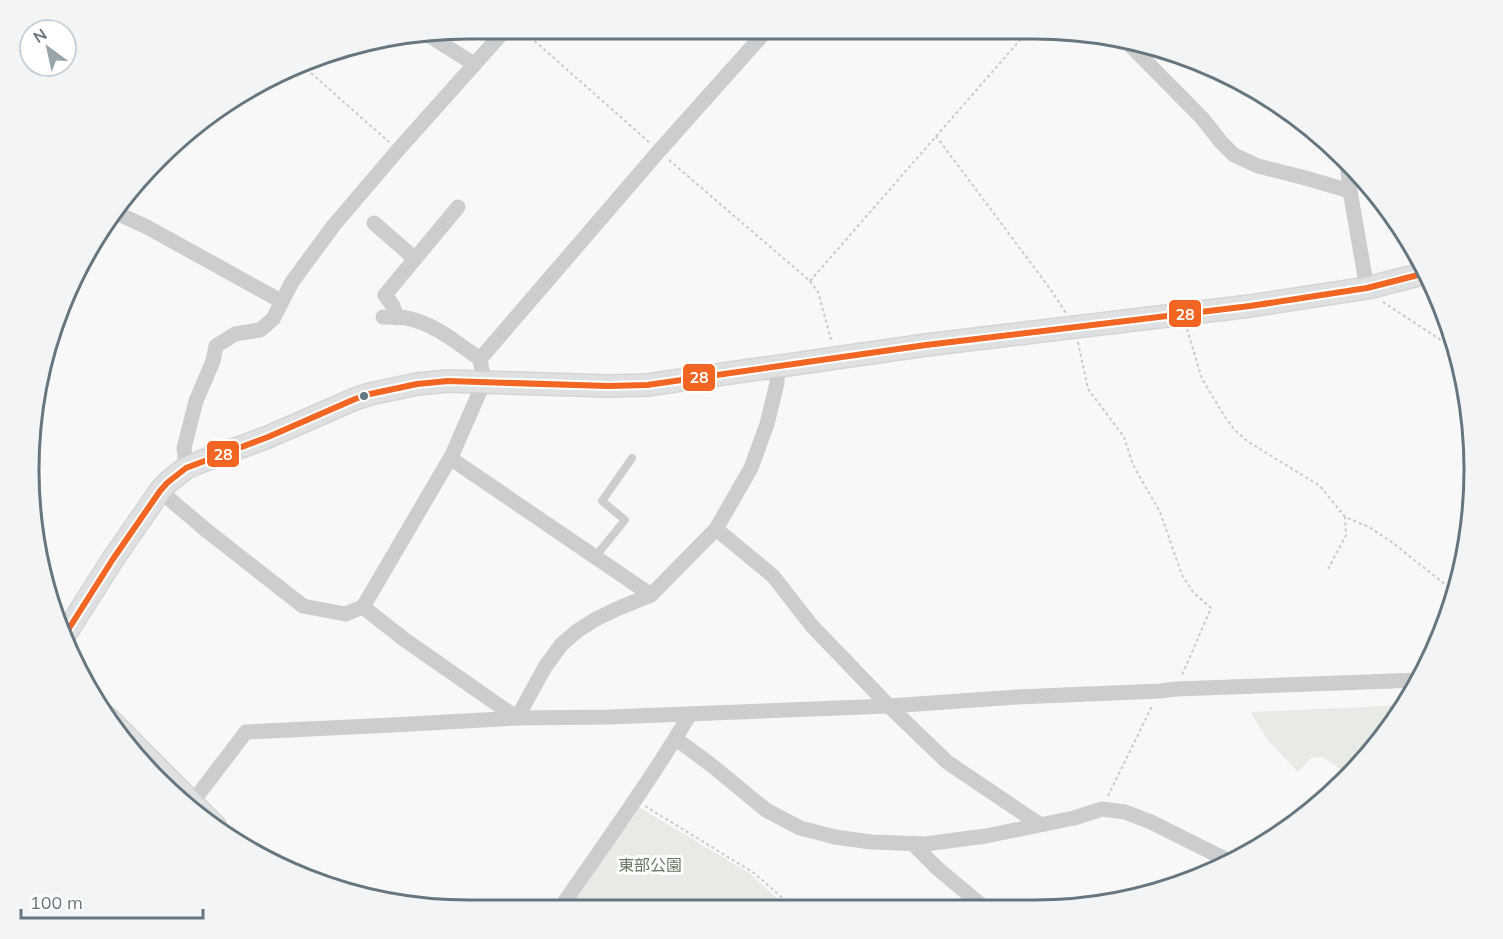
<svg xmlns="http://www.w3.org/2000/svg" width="1503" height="939" viewBox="0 0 1503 939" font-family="Mulish,'Noto Sans JP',sans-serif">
  <rect width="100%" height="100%" fill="#f8f8f8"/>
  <g fill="#e7eae5">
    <polygon points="1404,705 1383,738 1348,775 1323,757 1311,758 1298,772 1266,738 1251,712"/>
    <polygon points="637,806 749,873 788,908 569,907"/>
  </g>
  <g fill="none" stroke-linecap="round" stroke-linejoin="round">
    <g stroke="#d4d5d6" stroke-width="24">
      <polyline id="secondary" points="66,633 113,559 160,491 167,483 186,468 200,462 268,437 355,399 370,394 417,384 448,381 608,386 647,385 926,345 1250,306 1367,288 1426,273"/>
    </g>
    <g stroke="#d4d5d5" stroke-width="27">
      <polyline id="trunk" points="107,719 214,827"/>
    </g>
    <g stroke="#c9cacb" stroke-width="2" stroke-dasharray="3 3" stroke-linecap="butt">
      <polyline points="521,29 649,142"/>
      <polyline points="302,65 389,142"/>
      <polyline points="936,136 1051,290 1066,313"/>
      <polyline points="669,160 810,281 818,292 832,343"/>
      <polyline points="810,281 1027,32"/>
      <polyline points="1383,302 1444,342 1458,356"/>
      <polyline points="1187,329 1202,379 1225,417 1234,429 1247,441 1320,486 1345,517 1369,527 1393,543 1456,593"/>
      <polyline points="1078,342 1088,389 1124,437 1133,465 1160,512 1182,575 1193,592 1211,608 1182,675"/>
      <polyline points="1328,569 1346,535 1345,517"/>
      <polyline points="83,670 87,675"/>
      <polyline points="89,684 100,695 96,700"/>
      <polyline points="1108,796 1153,704"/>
      <polyline points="645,806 754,873 794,908"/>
    </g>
    <polyline stroke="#cbcdce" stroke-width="8" points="595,557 625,520 602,501 632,458"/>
    <g stroke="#cbcdce" stroke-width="15">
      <polyline points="428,35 474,64"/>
      <polyline points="1127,42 1202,118 1221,142 1234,155 1258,166 1309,179 1350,191"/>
      <polyline points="1347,162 1350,191 1367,288"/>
      <polyline points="114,212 147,227 281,301"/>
      <polyline points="374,223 414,258"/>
      <polyline points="397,318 393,306 385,295 458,207"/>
      <polyline points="480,359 659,151 767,30"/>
      <polyline points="450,458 651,595"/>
      <polyline points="186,468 184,448 196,401 213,361 216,346 235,334 260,330 273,319 292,282 334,225 398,150 506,29"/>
      <path d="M160,491L206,530L303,606L345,614L363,607L452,455L484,382L480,359C457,343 434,323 406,318C399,317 390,317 383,317"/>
      <polyline points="716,529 773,576 812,626 889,706 947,762 1039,824"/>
      <polyline points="363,607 405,640 517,718 545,667 561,645 577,631 596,619 619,608 651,595 716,529 751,468 767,424 777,383 777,367"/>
      <polyline points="676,739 710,764 766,810 800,828 835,837 871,842 925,844 986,836 1074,818 1102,809 1125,812 1151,822 1231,862"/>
      <polyline points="191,804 246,732 392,725 517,718 609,717 889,706 1017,697 1160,691 1176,689 1419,680"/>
      <polyline points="913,844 937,868 986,909"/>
      <path d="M561,907C605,843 651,780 690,714"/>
    </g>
    <use href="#secondary" stroke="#dfe0e1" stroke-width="21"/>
    <use href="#trunk" stroke="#dfe0e1" stroke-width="24"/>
    <g stroke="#fff" stroke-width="10">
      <polyline id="bus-1" points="66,633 113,559 160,491 167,483 186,468 268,437 355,399 370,394 417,384 448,381 608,386 647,385 926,345 1250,306 1367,288 1426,273"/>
    </g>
    <use href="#bus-1" stroke="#f26522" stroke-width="6"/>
  </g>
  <circle fill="#657681" stroke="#fff" stroke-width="2" cx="364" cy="396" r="5"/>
  <g text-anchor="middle" stroke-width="6" stroke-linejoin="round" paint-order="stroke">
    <g font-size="16" fill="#687a64" stroke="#fff">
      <text x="650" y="871">東部公園</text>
    </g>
  </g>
  <path d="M0 0H1503V939H0ZM469 39H1034A430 430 0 0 1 1464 469V470A430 430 0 0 1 1034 900H469A430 430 0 0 1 39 470V469A430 430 0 0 1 469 39Z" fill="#f3f4f5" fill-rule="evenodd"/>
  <path fill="none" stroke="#657681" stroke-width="3" d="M469 39H1034A430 430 0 0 1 1464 469V470A430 430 0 0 1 1034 900H469A430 430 0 0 1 39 470V469A430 430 0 0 1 469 39Z"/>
  <g stroke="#fff" stroke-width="2">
    <rect x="1168" y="299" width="34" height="29" rx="6" fill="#f26522"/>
    <rect x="682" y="363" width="34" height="29" rx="6" fill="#f26522"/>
    <rect x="206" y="440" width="34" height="28" rx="6" fill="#f26522"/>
  </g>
  <g font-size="16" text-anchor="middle" font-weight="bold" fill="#fff">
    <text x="1185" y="320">28</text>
    <text x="699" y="383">28</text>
    <text x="223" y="460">28</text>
  </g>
  <g transform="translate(48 48) rotate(327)"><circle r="28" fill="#ffffff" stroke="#c1c8cd" stroke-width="1.5"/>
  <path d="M0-4.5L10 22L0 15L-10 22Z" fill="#98a4ab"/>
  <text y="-9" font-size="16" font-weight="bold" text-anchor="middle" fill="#657681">N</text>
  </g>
  <path d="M21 909v9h182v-9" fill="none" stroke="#657681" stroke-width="3"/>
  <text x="30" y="909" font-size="18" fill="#657681" stroke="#ffffff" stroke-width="4.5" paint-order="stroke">100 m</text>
</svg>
